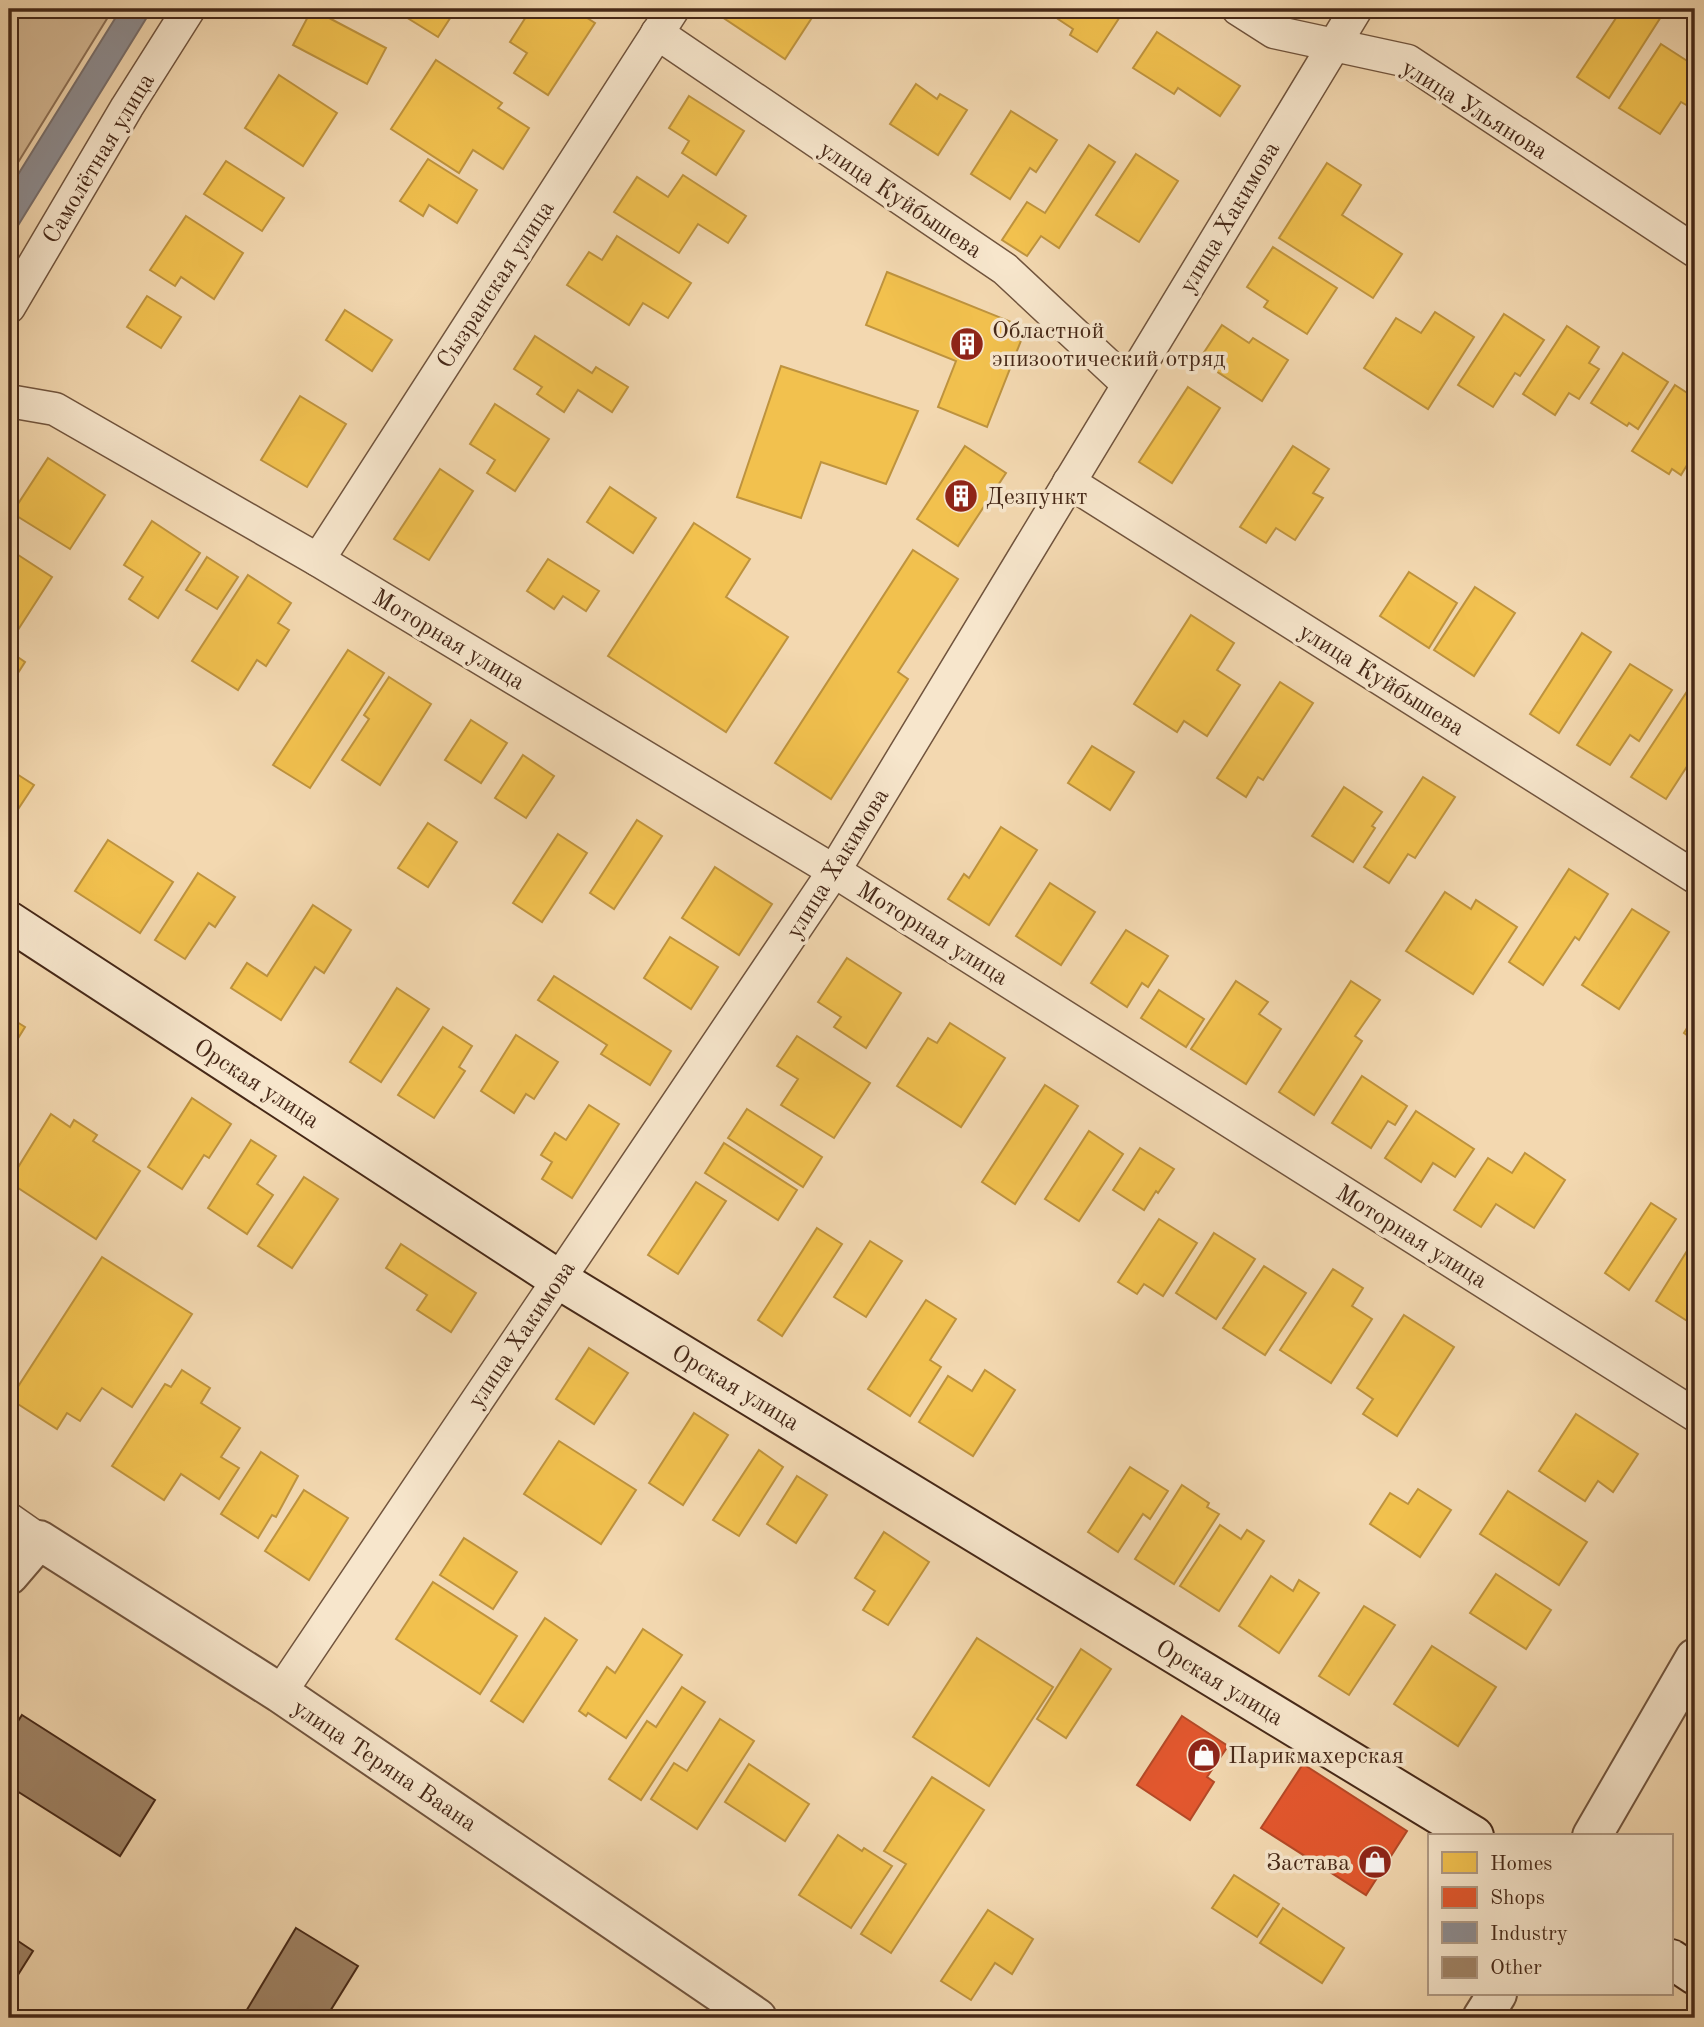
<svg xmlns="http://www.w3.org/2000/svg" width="1704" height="2027" viewBox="0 0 1704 2027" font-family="'Old Standard TT',serif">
  <rect width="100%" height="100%" fill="#f3d8b0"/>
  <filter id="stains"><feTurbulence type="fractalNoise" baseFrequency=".00286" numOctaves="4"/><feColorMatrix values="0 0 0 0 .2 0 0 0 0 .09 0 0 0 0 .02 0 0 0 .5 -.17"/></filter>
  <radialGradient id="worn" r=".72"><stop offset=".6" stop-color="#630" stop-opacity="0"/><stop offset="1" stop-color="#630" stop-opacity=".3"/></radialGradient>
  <polygon fill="#d6ba96" stroke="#8e7156" stroke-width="2" points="9,9 113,9 9,177"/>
  <g fill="#f2c14e" stroke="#be933e" stroke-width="2">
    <polygon points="312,9 386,48 367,84 293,45"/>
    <polygon points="393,9 456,9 438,37"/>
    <polygon points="531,9 573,9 595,23 548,95 514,73 527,53 510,42"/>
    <polygon points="719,9 809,9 815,13 785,59 716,13"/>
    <polygon points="1065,9 1125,9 1097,52 1070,35 1073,29 1058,19"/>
    <polygon points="1622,9 1666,9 1609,98 1577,77"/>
    <polygon points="1157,32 1240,86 1220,116 1178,88 1174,94 1133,68"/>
    <polygon points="1661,44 1695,66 1695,95 1688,106 1681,102 1660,134 1619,108"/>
    <polygon points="436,60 502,103 498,108 529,128 503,169 473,150 459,173 391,129"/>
    <polygon points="279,75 337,113 303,166 245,128"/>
    <polygon points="916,84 937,99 940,94 967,110 938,155 890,124"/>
    <polygon points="689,96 744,131 716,175 682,153 689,141 669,128"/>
    <polygon points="1011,111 1057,140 1036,172 1030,168 1010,199 971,174"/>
    <polygon points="1089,145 1115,162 1059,248 1041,236 1027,256 1002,240 1027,202 1045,213"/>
    <polygon points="1136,154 1178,181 1139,242 1096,215"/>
    <polygon points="428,159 477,190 457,223 429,205 423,216 400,201"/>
    <polygon points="226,161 284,198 262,231 204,194"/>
    <polygon points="1327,163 1361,185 1342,215 1402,254 1373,298 1279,238"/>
    <polygon points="683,175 746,216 728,243 698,224 679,253 614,212 637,177 668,197"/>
    <polygon points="186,216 243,253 214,299 181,277 175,286 150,270"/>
    <polygon points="617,236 691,283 668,318 643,303 629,325 567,285 589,252 602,260"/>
    <polygon points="1273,247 1337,288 1307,334 1264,307 1268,301 1247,287"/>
    <polygon points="887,272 1026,328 987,427 938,407 956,361 866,325"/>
    <polygon points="147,296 181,317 161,348 127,327"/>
    <polygon points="345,310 392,340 372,371 326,340"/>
    <polygon points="1435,312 1474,337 1428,409 1364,368 1396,318 1421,333"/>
    <polygon points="1504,314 1544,340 1520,376 1515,373 1493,407 1458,385"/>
    <polygon points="1222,325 1249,343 1253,338 1288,360 1262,401 1199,360"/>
    <polygon points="1567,326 1599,347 1589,363 1599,369 1579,399 1569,393 1555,415 1523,394"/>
    <polygon points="535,336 592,373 596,367 628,387 612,412 578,390 564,412 537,394 542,387 514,369"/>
    <polygon points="1623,353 1668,382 1638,429 1629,423 1627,426 1591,403"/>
    <polygon points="781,366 918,411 886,484 821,462 801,518 737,497"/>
    <polygon points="1675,385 1695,398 1695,452 1681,475 1672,469 1669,474 1632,451"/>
    <polygon points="1188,387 1220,408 1172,483 1139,462"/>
    <polygon points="300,396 346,424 307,487 261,460"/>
    <polygon points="495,404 549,439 515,491 487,473 495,460 470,444"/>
    <polygon points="965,446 1006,473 958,546 917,519"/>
    <polygon points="1293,446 1329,469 1313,493 1323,498 1295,540 1276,528 1266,543 1240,527"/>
    <polygon points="48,458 105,495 70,549 12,513"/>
    <polygon points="440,469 473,491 429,560 394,539"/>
    <polygon points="610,487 656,518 633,553 587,522"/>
    <polygon points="152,521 200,553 158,618 129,599 143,577 124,565"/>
    <polygon points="694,523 750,559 726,597 788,637 726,732 608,656"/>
    <polygon points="9,549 52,577 16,633 9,629"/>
    <polygon points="913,550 958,579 898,672 908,679 831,799 775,763"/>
    <polygon points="207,557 238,577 217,609 186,590"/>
    <polygon points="548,559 599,591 586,611 563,596 554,609 527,591"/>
    <polygon points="1409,572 1457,603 1429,648 1380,616"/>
    <polygon points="248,575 291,603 278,623 289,630 266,666 257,660 238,690 192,661"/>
    <polygon points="1475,587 1515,613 1474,676 1434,650"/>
    <polygon points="1191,615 1234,643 1217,670 1240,685 1207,736 1184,721 1177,732 1134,704"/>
    <polygon points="1582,633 1611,652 1559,733 1530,714"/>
    <polygon points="348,650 384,673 310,788 273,765"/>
    <polygon points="9,651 25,662 9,687"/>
    <polygon points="1630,664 1672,690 1639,741 1630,735 1610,765 1577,745"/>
    <polygon points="389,677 431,704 380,785 342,760 369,719 364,715"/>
    <polygon points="1280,682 1313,703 1263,780 1258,777 1246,797 1217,778"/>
    <polygon points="1688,690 1695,695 1695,754 1666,799 1631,777"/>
    <polygon points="471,720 507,743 481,783 445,760"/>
    <polygon points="1092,746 1134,772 1110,810 1068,783"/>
    <polygon points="523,755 554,776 526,818 495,798"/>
    <polygon points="9,769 34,785 9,823"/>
    <polygon points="1423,777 1455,797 1415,858 1408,854 1389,883 1364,867"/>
    <polygon points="1344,787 1382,812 1372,826 1375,828 1353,862 1312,836"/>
    <polygon points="637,820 662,836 614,909 590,893"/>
    <polygon points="428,823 457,842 428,887 398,868"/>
    <polygon points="1001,827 1037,850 989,925 948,899 964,874 969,878"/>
    <polygon points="558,834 587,853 542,922 513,903"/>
    <polygon points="108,840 173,882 140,933 75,891"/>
    <polygon points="715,867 772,904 739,955 682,918"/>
    <polygon points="1569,869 1608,894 1579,940 1575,937 1543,985 1509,962"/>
    <polygon points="198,873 235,897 215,927 209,923 185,959 155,940"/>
    <polygon points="1050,883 1095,912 1061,965 1016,936"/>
    <polygon points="1445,892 1471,909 1476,900 1517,927 1473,994 1406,951"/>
    <polygon points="313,905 351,930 324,973 315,967 281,1020 231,988 247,963 267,976"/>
    <polygon points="1632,909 1669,932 1619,1009 1582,985"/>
    <polygon points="1126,930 1168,956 1148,987 1142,983 1127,1007 1091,983"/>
    <polygon points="670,937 718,967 691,1009 644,978"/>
    <polygon points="847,958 901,993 866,1048 834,1027 841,1017 818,1002"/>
    <polygon points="554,976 671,1051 650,1085 601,1054 607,1045 538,1000"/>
    <polygon points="1236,981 1268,1002 1259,1014 1281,1029 1246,1084 1191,1049"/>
    <polygon points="1351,981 1380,1000 1355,1036 1362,1041 1314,1115 1279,1092"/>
    <polygon points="397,988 429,1009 381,1082 350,1062"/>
    <polygon points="1159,990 1204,1019 1186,1047 1141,1018"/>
    <polygon points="1695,1015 1695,1041 1684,1033"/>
    <polygon points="9,1017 25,1027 9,1053"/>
    <polygon points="950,1023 1005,1058 961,1127 897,1086 928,1038 937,1043"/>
    <polygon points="443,1027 472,1046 459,1067 465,1071 434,1118 398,1095"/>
    <polygon points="516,1035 558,1062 534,1099 526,1094 514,1113 481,1091"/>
    <polygon points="797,1036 870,1083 834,1138 781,1105 798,1079 777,1066"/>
    <polygon points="1362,1076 1407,1106 1395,1125 1388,1121 1371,1148 1332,1123"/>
    <polygon points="1045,1085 1078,1106 1015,1204 982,1182"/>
    <polygon points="192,1098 231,1124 209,1158 204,1155 182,1189 148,1167"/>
    <polygon points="589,1105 619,1124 572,1198 542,1179 552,1162 541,1155 555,1133 566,1140"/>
    <polygon points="747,1109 822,1157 803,1187 728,1138"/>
    <polygon points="1416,1111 1474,1149 1455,1177 1433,1163 1421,1182 1385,1158"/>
    <polygon points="51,1114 70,1127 74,1120 97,1135 93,1141 140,1171 96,1239 9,1182"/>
    <polygon points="1089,1131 1123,1154 1079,1221 1045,1199"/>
    <polygon points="251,1140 276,1156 257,1184 273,1195 247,1234 208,1208"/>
    <polygon points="724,1143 797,1190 778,1220 705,1173"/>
    <polygon points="1140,1148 1174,1169 1158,1193 1156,1191 1144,1210 1113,1190"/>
    <polygon points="1525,1153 1565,1180 1534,1228 1496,1204 1481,1227 1454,1210 1488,1158 1512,1173"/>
    <polygon points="304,1177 338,1199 292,1268 258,1246"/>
    <polygon points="696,1182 726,1201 678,1274 648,1255"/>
    <polygon points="1651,1203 1676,1219 1629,1290 1605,1273"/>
    <polygon points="1159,1219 1197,1243 1163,1296 1144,1284 1137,1294 1118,1282"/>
    <polygon points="817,1228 842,1244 782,1336 758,1320"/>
    <polygon points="1214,1233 1255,1259 1216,1319 1176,1293"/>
    <polygon points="1695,1238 1695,1326 1656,1301"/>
    <polygon points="870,1241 902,1261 866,1317 834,1297"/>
    <polygon points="401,1244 476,1293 451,1332 417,1310 427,1295 386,1268"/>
    <polygon points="102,1257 192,1314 132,1407 102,1388 80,1421 67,1413 57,1429 10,1399"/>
    <polygon points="1264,1266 1306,1293 1265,1355 1223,1328"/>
    <polygon points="1333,1269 1363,1288 1352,1306 1372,1319 1331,1383 1280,1350"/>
    <polygon points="926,1300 956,1319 930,1360 941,1367 910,1416 868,1389"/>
    <polygon points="1404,1315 1454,1347 1397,1436 1363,1414 1373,1399 1357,1388"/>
    <polygon points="589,1348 628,1373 594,1424 556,1399"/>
    <polygon points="182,1370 210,1388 201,1403 240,1428 221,1457 239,1468 219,1499 181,1474 164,1500 112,1466 165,1384 171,1387"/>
    <polygon points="985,1370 1015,1390 973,1456 919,1422 948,1376 972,1391"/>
    <polygon points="694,1413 728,1435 683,1505 649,1483"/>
    <polygon points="1576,1414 1638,1454 1613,1492 1598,1481 1585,1501 1539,1471"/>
    <polygon points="559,1441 636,1490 601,1544 524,1494"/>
    <polygon points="759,1450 783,1467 739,1536 713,1520"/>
    <polygon points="261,1452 298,1476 276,1517 272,1515 258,1538 221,1514"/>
    <polygon points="1130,1467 1168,1491 1150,1519 1143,1514 1118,1552 1088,1532"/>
    <polygon points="797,1476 827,1495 796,1543 767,1524"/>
    <polygon points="1182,1485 1209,1503 1207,1507 1219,1514 1174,1584 1135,1559"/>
    <polygon points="1418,1489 1451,1510 1420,1557 1370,1524 1390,1493 1408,1504"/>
    <polygon points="304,1490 348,1518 309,1580 265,1551"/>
    <polygon points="1508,1491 1587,1542 1559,1585 1480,1534"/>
    <polygon points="1220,1525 1241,1539 1247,1530 1264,1541 1219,1611 1180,1586"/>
    <polygon points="884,1532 929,1562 888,1625 863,1610 875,1591 855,1578"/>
    <polygon points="464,1538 517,1572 493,1609 440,1575"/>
    <polygon points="1496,1574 1551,1610 1526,1649 1470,1613"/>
    <polygon points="1271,1576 1293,1591 1299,1580 1319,1593 1279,1653 1239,1626"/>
    <polygon points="433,1582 517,1636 480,1694 396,1639"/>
    <polygon points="1364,1606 1395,1625 1349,1695 1319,1676"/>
    <polygon points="545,1618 577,1640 523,1722 491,1701"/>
    <polygon points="643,1629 682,1655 626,1738 588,1713 586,1716 579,1711 607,1667 615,1673"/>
    <polygon points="977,1638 1053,1687 989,1786 913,1737"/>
    <polygon points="1432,1646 1496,1687 1458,1746 1394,1704"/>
    <polygon points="1081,1649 1111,1669 1066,1738 1037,1719"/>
    <polygon points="682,1687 705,1702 641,1800 609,1779 647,1721 656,1727"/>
    <polygon points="720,1719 754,1741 697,1829 651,1799 674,1763 687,1771"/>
    <polygon points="749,1764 809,1804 785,1841 725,1802"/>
    <polygon points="932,1777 984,1810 891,1953 861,1934 906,1864 884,1851"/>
    <polygon points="838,1835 862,1851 864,1848 892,1866 851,1928 799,1895"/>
    <polygon points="1234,1875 1279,1904 1257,1937 1212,1908"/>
    <polygon points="1283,1908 1344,1948 1322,1983 1260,1943"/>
    <polygon points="988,1910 1033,1939 1012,1974 995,1963 971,2000 941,1981"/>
  </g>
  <g fill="#e4572e" stroke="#b54927" stroke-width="2">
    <polygon points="1182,1716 1228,1746 1207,1777 1214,1782 1190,1820 1137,1785"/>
    <polygon points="1303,1764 1407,1831 1366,1895 1261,1828"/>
  </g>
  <polygon fill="#8d8d92" stroke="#786f6d" stroke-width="2" points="121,9 152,9 9,240 9,189"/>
  <g fill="#a08467" stroke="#462817" stroke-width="2">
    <polygon points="22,1715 155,1800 120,1856 9,1786 9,1735"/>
    <polygon points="296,1928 358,1966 329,2013 338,2018 242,2018"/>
    <polygon points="9,1935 33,1951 9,1989"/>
  </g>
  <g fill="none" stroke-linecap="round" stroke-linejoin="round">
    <g stroke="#71543d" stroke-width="35">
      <g id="minor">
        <polyline points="1238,9 1274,32 1408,61 1695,251"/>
        <polyline points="657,33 1005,269 1128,384"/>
        <polyline points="9,307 127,107 189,9"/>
        <polyline points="9,401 55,409 318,560 834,871 1695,1415"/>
        <polyline points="1069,482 1695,877"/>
        <polyline points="318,560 673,9"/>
        <polyline points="9,1519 39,1540"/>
        <polyline points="280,1693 834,871 1356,9"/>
      </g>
    </g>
    <g stroke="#71543d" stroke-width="42">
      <g id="tertiary">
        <polyline points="9,1575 39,1540 280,1693 757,2018"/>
        <polyline points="1592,1836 1695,1658"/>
        <polyline points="1482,2018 1497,1994"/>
      </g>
    </g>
    <g stroke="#462817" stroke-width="42">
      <g id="secondary">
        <polyline points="9,921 558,1279 1474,1836"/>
        <polyline points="1671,1959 1695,1975"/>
      </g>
    </g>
    <use href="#minor" stroke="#f7e6cc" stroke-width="32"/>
    <use href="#tertiary" stroke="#f7e6cc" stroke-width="38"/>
    <use href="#secondary" stroke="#f7e6cc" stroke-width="38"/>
  </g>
  <defs>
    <g id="building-disc" transform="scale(1.75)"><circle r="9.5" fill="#8f2418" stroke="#f7e6cc"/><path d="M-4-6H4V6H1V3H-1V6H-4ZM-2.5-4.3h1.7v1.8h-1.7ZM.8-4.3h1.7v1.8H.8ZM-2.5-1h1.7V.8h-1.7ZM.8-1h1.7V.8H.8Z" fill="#fff"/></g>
    <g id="shop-disc" transform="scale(1.75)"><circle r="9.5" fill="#8f2418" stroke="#f7e6cc"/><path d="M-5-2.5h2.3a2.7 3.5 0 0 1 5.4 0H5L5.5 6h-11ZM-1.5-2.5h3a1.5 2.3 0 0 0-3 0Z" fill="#fff"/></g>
  </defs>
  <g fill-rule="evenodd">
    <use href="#building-disc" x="967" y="344"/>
    <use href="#building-disc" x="961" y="496"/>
    <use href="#shop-disc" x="1204" y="1755"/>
    <use href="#shop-disc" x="1375" y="1862"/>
  </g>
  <g text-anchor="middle" stroke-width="7" stroke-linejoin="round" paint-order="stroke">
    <g font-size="24" fill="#462817" stroke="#f7e6cc">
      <text transform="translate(1475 109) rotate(32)" y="8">улица Ульянова</text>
      <text transform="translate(98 158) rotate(-59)" y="8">Самолётная улица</text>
      <text transform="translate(901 199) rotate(34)" y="8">улица Куйбышева</text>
      <text transform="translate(1229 217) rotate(-59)" y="8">улица Хакимова</text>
      <text transform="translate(495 284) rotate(-57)" y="8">Сызранская улица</text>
      <text transform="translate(449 639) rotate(31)" y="8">Моторная улица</text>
      <text transform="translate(1382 679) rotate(32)" y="8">улица Куйбышева</text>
      <text transform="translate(837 863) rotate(-58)" y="8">улица Хакимова</text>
      <text transform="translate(933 933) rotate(32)" y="8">Моторная улица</text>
      <text transform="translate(257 1083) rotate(33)" y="8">Орская улица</text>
      <text transform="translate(1412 1236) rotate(32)" y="8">Моторная улица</text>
      <text transform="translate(521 1334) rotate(-56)" y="8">улица Хакимова</text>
      <text transform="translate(736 1387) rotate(31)" y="8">Орская улица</text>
      <text transform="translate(1220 1682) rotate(31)" y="8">Орская улица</text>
      <text transform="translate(385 1765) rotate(34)" y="8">улица Теряна Ваана</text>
    </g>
    <g font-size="24" fill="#462817" stroke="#f7e6cc" text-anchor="start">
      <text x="992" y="338">Областной<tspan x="992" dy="28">эпизоотический отряд</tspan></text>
      <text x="986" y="504">Дезпункт</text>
      <text x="1228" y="1763">Парикмахерская</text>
      <text x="1350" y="1870" text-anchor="end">Застава</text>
    </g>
  </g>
  <rect width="1704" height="2027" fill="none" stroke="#f3d8b0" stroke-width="35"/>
  <rect x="10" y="10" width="1683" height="2006" fill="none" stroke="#462817" stroke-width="3.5"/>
  <rect x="18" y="18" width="1669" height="1992" fill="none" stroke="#462817" stroke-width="2"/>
  <rect x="1428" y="1834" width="245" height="161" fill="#f7e6cc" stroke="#b09a84" stroke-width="2"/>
  <rect x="1442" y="1852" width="35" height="21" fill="#f2c14e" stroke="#b09a84" stroke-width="2"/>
  <text x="1490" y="1870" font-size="21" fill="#462817">Homes</text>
  <rect x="1442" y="1887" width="35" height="21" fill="#e4572e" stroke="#b09a84" stroke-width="2"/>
  <text x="1490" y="1904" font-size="21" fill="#462817">Shops</text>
  <rect x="1442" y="1922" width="35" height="21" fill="#8d8d92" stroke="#b09a84" stroke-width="2"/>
  <text x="1490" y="1940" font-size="21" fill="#462817">Industry</text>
  <rect x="1442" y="1957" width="35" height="21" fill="#a08467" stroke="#b09a84" stroke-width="2"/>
  <text x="1490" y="1974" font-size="21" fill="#462817">Other</text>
  <rect width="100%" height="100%" filter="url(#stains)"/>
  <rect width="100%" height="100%" fill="url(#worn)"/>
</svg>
